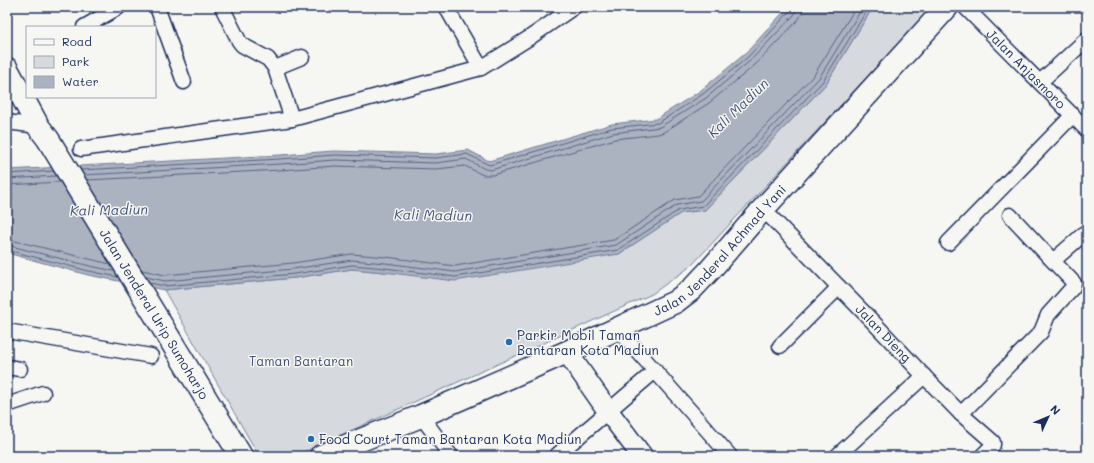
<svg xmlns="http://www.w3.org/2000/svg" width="1094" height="463" viewBox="0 0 1094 463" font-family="Mali,sans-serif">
  <rect width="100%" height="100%" fill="#f6f6f2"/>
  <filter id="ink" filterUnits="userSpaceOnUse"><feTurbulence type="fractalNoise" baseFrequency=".025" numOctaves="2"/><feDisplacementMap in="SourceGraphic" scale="8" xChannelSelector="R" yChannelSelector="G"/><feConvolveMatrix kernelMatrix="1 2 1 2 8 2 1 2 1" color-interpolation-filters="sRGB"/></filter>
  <g filter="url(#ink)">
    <polygon fill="#d6d9dd" stroke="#78849e" points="873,7 932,7 691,266 652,294 295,456 259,456 164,290 295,278 352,269 384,272 619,254 681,213 705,210 826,84"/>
    <polygon fill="#abb2c0" stroke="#717e99" points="788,7 873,7 826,84 705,210 681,213 619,254 455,281 384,272 352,269 295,278 164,290 88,275 7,253 7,170 280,155 334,151 436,154 468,150 489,161 612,124 656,119 700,91 746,53"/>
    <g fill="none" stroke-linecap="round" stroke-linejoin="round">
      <g stroke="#556385" stroke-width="1">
        <polyline points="81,170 280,159 335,155 436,158 467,154 487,164 490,165 612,128 658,123 703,94 748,57 790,11 792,7"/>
        <polyline points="7,174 54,171"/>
        <polyline points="84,175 281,164 335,160 436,163 466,159 485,169 491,170 613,133 660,127 706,98 751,60 794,15 796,11 797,7"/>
        <polyline points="7,179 57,176"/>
        <polyline points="87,180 281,170 335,166 436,169 465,166 483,175 493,175 615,139 658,134 664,132 709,103 755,65 799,19 802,13 803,7"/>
        <polyline points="7,185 60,182"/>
        <polyline points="7,239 110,264"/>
        <polyline points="7,245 90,266 114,271"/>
        <polyline points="7,250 89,271 118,277"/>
        <polyline points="142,270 165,275 293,263 352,254 386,257 455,266 614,240 675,200 698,196 814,75 856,7"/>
        <polyline points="146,277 165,281 293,269 352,260 385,263 455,272 616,245 677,205 701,201 819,78 863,7"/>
        <polyline points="150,283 164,286 294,274 352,265 385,268 455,277 618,250 679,210 703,206 823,81 869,7"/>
      </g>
      <g stroke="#1b2f5e" stroke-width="17">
        <g id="street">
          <polyline points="157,7 184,82"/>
          <polyline points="222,7 239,41 242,45 268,59 275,68 292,119"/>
          <polyline points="446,7 481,68"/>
          <path id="s1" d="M965,7L1087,130"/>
          <polyline points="84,27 119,7"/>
          <polyline points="275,68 302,57"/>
          <polyline points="1040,82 1087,39"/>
          <polyline points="7,122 38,126"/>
          <polyline points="81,149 292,119 481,68 529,38 574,7"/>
          <path id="s2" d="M763,209L875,324L924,376L961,414L993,442V445L982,456"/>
          <polyline points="1010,215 1053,261"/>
          <polyline points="948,243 1073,115"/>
          <polyline points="618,329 730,456"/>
          <polyline points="7,331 151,356"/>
          <polyline points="780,346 839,287"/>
          <polyline points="7,367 20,369"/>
          <polyline points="7,405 43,393"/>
          <polyline points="961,414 1041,332 1048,315 1073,287 1074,283 1053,261 1087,231"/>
          <polyline points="421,416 451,456"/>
          <polyline points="556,456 655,371"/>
          <polyline points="837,456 924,376"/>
        </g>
      </g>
      <g stroke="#1b2f5e" stroke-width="23">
        <polyline id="secondary" points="567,352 608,411 642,456"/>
      </g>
      <g stroke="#1b2f5e" stroke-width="25">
        <g id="highway">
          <path id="s3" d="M7,69L38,126L48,139L241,456"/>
          <path id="s4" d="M321,456L421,416L567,352L675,302L692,289L710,270L763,209L947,7"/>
        </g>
      </g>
      <use href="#street" stroke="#f6f6f2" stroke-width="14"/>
      <use href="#secondary" stroke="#f6f6f2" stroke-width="20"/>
      <use href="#highway" stroke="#f6f6f2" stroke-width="22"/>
    </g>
  </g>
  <g fill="#1f6fb2" stroke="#f6f6f2" stroke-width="1.5">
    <circle cx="509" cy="342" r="4"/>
    <circle cx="311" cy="439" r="4"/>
  </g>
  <g text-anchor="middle" stroke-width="3" stroke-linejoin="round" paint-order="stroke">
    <g font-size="13" fill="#1b2f5e" stroke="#f6f6f2">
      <text dy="5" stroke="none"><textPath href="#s1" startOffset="87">Jalan Anjasmoro</textPath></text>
      <text dy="5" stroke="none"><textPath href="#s4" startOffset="454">Jalan Jenderal Achmad Yani</textPath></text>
      <text dy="5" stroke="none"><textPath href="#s3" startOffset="286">Jalan Jenderal Urip Sumoharjo</textPath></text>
      <text dy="5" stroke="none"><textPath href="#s2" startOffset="173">Jalan Dieng</textPath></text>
    </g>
    <g font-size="13" fill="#1b2f5e" stroke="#f6f6f2" text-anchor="start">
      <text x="517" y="340">Parkir Mobil Taman<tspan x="517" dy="15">Bantaran Kota Madiun</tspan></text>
      <text x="319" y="444">Food Court Taman Bantaran Kota Madiun</text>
    </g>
    <g font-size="13" fill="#405177" stroke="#f6f6f2">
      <text x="301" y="366">Taman Bantaran</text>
    </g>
    <g font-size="14" font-style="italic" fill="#46567b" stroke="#f6f6f2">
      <text transform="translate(738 108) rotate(-44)" y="5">Kali Madiun</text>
      <text transform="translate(109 210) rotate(-1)" y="5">Kali Madiun</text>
      <text transform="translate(433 215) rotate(1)" y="5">Kali Madiun</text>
    </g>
  </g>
  <rect width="1094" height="463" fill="none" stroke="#f6f6f2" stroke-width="24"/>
  <rect x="12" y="12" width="1070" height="439" fill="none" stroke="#1b2f5e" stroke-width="1.5" filter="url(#ink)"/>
  <rect x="26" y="26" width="130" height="72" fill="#f6f6f2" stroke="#9ea6b7"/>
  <rect x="34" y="39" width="20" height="6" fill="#f6f6f2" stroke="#9ea6b7"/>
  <text x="62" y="46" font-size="12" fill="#1b2f5e">Road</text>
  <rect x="34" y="56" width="20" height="12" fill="#d6d9dd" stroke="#9ea6b7"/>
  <text x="62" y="66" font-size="12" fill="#1b2f5e">Park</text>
  <rect x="34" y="76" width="20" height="12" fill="#abb2c0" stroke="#9ea6b7"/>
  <text x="62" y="86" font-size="12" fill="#1b2f5e">Water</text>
  <g transform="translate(1048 417) rotate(46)" stroke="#f6f6f2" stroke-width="3" paint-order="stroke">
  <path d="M0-3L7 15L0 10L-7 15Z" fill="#1b2f5e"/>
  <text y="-6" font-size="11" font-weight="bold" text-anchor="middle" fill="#1b2f5e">N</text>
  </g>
</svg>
